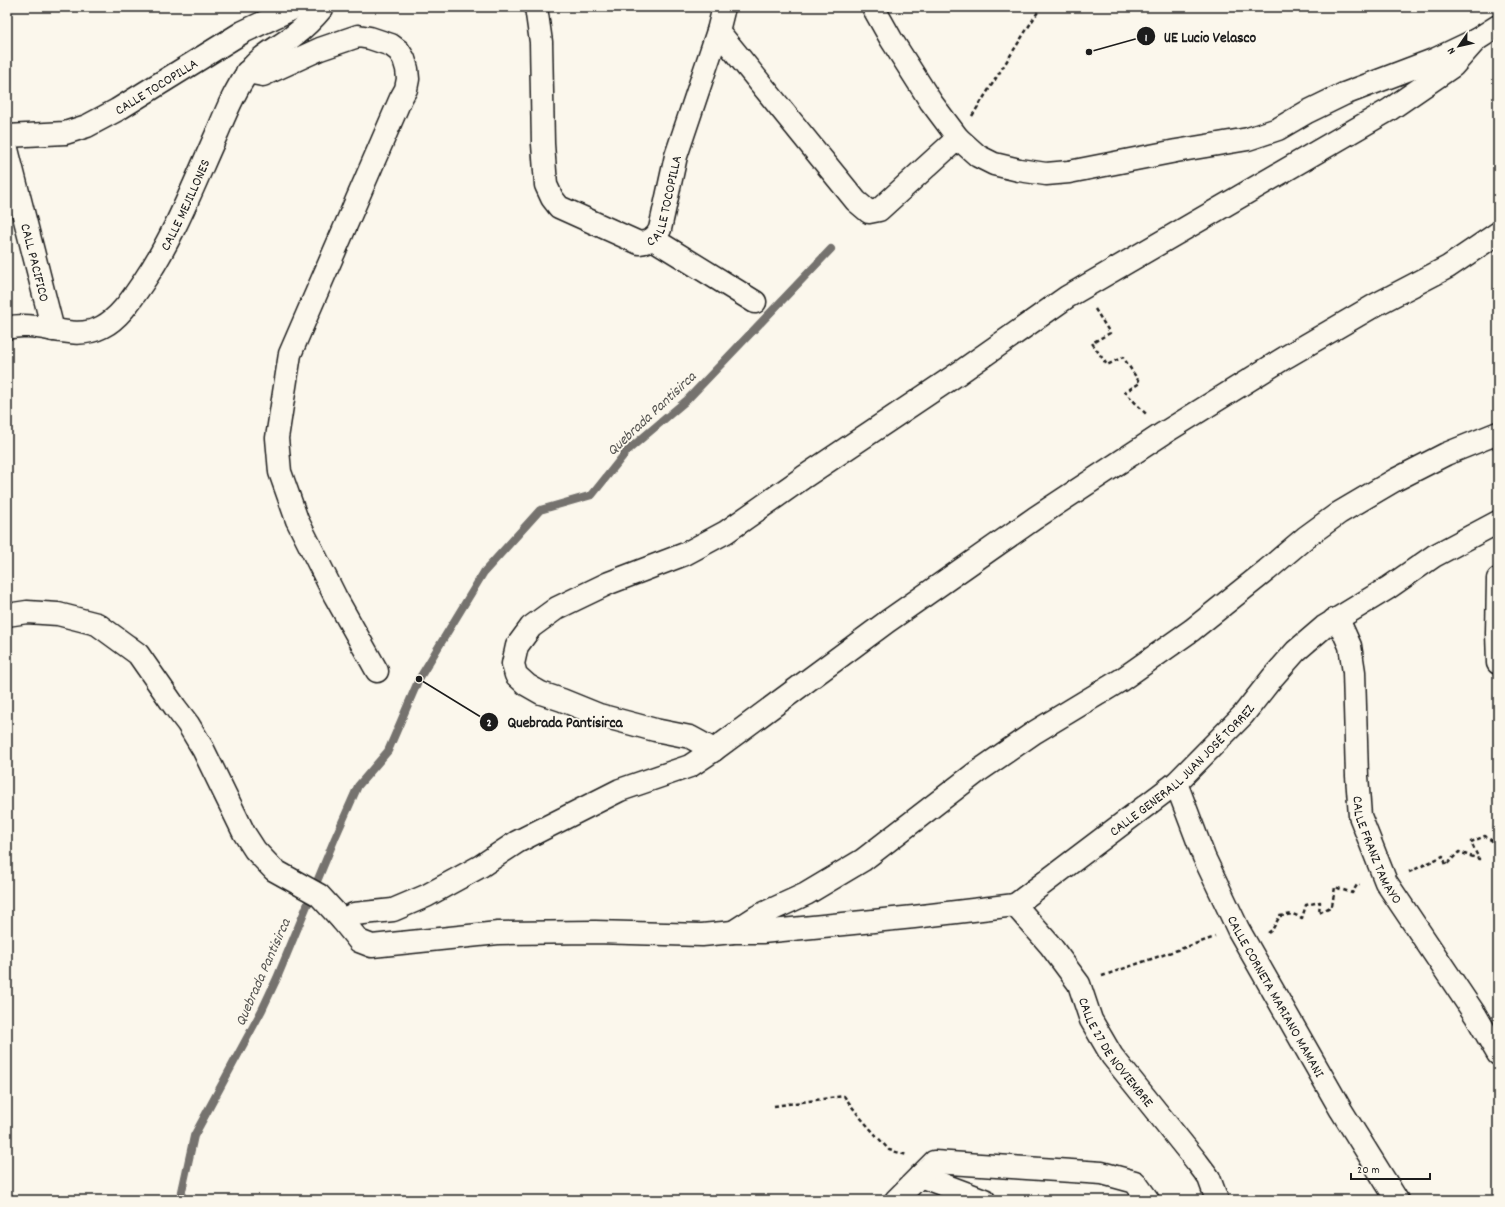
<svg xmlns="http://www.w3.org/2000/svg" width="1505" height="1207" viewBox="0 0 1505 1207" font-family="Dekko,sans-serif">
  <rect width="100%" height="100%" fill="#fbf7ec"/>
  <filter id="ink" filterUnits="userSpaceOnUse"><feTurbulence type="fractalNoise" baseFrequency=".025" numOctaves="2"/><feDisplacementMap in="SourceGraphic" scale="8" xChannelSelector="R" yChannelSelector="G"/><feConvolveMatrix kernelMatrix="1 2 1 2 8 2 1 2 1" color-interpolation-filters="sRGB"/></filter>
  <g filter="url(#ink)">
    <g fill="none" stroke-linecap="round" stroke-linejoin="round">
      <polyline stroke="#74726e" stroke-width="8" points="180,1200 194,1136 262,1010 277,978 335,838 358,786 388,751 419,679 484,572 540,510 592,495 627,451 687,400 831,249"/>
      <g stroke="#1c1c1c" stroke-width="25">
        <g id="street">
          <path id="s1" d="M536,7L541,42L543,144L546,185L552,198L559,207L639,243C650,242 656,238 660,229L676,156L718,31"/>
          <polyline points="724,7 718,31 856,201 869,212 879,210 958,138"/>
          <polyline points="873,7 891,39 931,102 958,138 978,156 994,164 1019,170 1046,174 1069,172 1176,151 1248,139 1278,129 1307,112 1344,94 1436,59 1476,40 1498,26"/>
          <polyline points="247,72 263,75 320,49 358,36 370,38 391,45 399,51 404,59 407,69 408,79 406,89 401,98 290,354 277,438 280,472 297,520 335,596 377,671"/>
          <path id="s2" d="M7,136L65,133L87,126L117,110L243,32L296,7"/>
          <path id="s3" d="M7,149L53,330"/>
          <polyline points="653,239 755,302"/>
          <path id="s4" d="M7,328C39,319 71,343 102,327C120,318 133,297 144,281C175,235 195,181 218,131C226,112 234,92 246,75C258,57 276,49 292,37C304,28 314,18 323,7"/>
          <polyline points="1498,579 1497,633 1498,663"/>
          <polyline points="7,615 27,612 58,614 97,624 138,654 175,707 188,724 203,749 244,833 255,850 274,870 319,895 342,920 359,941 372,946 498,933 595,932 702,935 733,932 762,932 914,917 1015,905"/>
          <path id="s5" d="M1334,620L1341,626L1350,646L1354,672L1357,776L1360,816L1386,882L1476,1016L1498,1054"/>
          <polyline points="714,750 690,737 655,730 599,715 562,700 541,693 527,685 516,675 513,664 517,646 531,627 557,608 609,583 685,554 726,532 804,477 959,373 1067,297 1389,110 1453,66 1476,40"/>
          <path id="s6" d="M1176,783L1204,857L1238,929L1341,1110L1397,1200"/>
          <path id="s7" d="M1015,905L1176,783L1243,715L1273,677L1296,651L1324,627L1388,588L1434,556L1498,522"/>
          <path id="s8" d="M1015,905L1050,945L1079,984L1091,1020L1112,1056L1197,1162L1209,1178L1217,1200"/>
          <polyline points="342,920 354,914 393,910 426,896 481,866 517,842 620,790 690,766 714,750 888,621 1035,518 1164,433 1286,357 1377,304 1448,267 1498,233"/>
          <polyline points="733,932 758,916 806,894 863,860 977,772 1035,732 1121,680 1192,630 1267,570 1306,537 1339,513 1395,480 1446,454 1498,433"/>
          <polyline points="920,1176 984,1200"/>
          <polyline points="896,1200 934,1162 1102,1173 1135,1182 1148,1200"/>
        </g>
      </g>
      <g stroke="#1c1c1c" stroke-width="2.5" stroke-dasharray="4 3" stroke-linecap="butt">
        <polyline points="972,116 1041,7"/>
        <polyline points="1095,309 1110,333 1092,343 1107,365 1123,357 1140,383 1125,392 1147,415"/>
        <polyline points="1409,872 1443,856 1446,865 1459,852 1479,859 1471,842 1485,836 1498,845"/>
        <polyline points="1268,933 1272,930 1280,916 1293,914 1302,918 1306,905 1320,902 1319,913 1332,906 1335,887 1352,893 1357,885 1360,885"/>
        <polyline points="1102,976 1215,937"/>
        <polyline points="774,1106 844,1096 859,1116 889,1150 907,1155"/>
      </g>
      <use href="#street" stroke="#fbf7ec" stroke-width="22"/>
    </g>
  </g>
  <g text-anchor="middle" stroke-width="3.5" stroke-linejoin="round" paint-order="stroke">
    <g font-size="14" fill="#1c1c1c" stroke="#fbf7ec">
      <text dy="5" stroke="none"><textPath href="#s2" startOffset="161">CALLE TOCOPILLA</textPath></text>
      <text dy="5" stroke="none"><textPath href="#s1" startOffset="347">CALLE TOCOPILLA</textPath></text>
      <text dy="5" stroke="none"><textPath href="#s4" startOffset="246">CALLE MEJILLONES</textPath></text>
      <text dy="5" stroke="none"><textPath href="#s3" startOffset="117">CALL PACIFICO</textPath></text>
      <text dy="5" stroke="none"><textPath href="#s7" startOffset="215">CALLE GENERALL JUAN JOSÉ TORREZ</textPath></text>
      <text dy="5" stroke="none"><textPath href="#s5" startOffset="239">CALLE FRANZ TAMAYO</textPath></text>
      <text dy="5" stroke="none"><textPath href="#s6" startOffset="236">CALLE CORNETA MARIANO MAMANI</textPath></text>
      <text dy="5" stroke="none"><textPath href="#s8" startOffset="180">CALLE 27 DE NOVIEMBRE</textPath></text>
    </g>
    <g font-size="15" font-style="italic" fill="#575653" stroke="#fbf7ec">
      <text transform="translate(651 413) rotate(-43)" y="5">Quebrada Pantisirca</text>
      <text transform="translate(262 972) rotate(-66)" y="5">Quebrada Pantisirca</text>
    </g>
  </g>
  <path fill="none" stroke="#1c1c1c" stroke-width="1.5" d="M1089 52L1146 36M419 679L489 722"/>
  <g fill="#1c1c1c" stroke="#fbf7ec" stroke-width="1.5">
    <circle cx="1089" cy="52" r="4"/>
    <circle cx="419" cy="679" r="4"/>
    <circle cx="1146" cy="36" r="10"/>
    <circle cx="489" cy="722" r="10"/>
  </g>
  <g font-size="12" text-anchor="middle" font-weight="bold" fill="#fff">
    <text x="1146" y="41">1</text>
    <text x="489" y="726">2</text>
  </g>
  <g font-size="15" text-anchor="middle" font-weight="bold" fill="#1c1c1c" stroke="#fbf7ec" stroke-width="3.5" stroke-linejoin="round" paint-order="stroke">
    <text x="1210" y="42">UE Lucio Velasco</text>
    <text x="565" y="727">Quebrada Pantisirca</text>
  </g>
  <rect width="1505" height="1207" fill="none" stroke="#fbf7ec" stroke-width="24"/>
  <rect x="12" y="12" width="1481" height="1183" fill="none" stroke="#1c1c1c" stroke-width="1.5" filter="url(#ink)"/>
  <g transform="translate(1459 46) rotate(236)" stroke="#fbf7ec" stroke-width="3" paint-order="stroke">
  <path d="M0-3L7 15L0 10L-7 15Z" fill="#1c1c1c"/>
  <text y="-6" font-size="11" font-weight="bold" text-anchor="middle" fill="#1c1c1c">N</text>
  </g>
  <path d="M1351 1173v6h79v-6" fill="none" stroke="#1c1c1c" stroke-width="2"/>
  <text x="1357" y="1173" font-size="12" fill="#1c1c1c" stroke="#fbf7ec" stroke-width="3" paint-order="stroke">20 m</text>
</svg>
